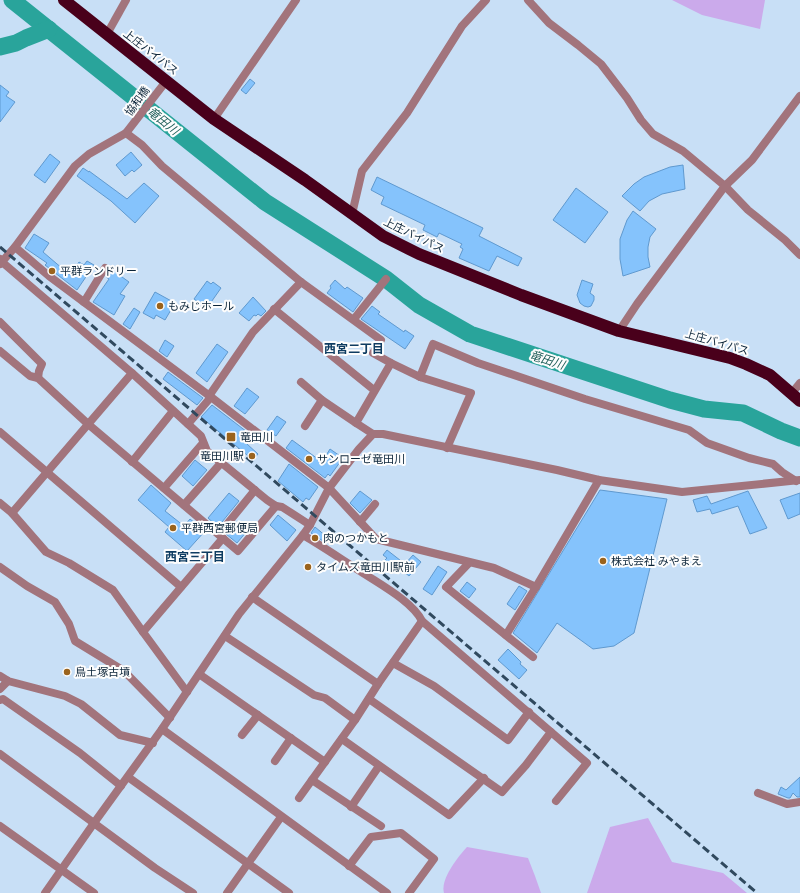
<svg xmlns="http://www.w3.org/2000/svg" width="800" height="893" viewBox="0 0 800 893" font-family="Figtree,'Noto Sans JP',sans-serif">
  <rect width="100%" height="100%" fill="#c8dff6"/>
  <g fill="#cbaaeb">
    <polygon points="672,0 765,0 760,29 702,15"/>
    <polygon points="648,818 672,862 723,873 747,893 587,893 610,827"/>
    <path d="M467,847L528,858L535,876L541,893H444C440,879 458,857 467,847Z"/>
  </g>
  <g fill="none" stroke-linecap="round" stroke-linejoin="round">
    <g stroke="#29a49b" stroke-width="17">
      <polyline points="12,0 265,202 386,279 419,305 470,334 670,400 704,409 743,413 781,431 800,438"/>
      <polyline points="0,47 16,43 26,38 49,29"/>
    </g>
  </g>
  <g fill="#85c3fc" stroke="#5f99cf">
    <polygon points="250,79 255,83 246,94 241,90"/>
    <polygon points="0,85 9,92 6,96 15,102 0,122"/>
    <polygon points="131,152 142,165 134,172 132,170 125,176 116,165"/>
    <polygon points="50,154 60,162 45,183 34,175"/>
    <polygon points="683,165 685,189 662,194 649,201 640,211 622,196 634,184 644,177 670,167"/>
    <polygon points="83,168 89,172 89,171 127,199 144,183 159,196 135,223 111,201 77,176"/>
    <polygon points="377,177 483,228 479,236 522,258 518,266 497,256 489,271 459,258 463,249 460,247 462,244 439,233 437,237 423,230 425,225 381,204 384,197 371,190"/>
    <polygon points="576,188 608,212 585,243 553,220"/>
    <polygon points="633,211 656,229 650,237 648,247 648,257 650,267 623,276 620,259 620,239 627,220"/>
    <polygon points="34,234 49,243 43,252 70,275 79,262 84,265 87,261 94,265 77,290 45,265 47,263 25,248"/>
    <polygon points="111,269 129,282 120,294 125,296 114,315 93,302 109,279 106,277"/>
    <polygon points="335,280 345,289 347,287 363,298 353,312 327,293 331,288 330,286"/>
    <polygon points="582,280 593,284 590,293 594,296 594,300 591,306 588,307 584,306 580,303 577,295"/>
    <polygon points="207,281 211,284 213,282 221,288 207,308 194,299"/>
    <polygon points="155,292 175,303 165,320 156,315 154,319 143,313"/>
    <polygon points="253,297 266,311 261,316 258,314 256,316 254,315 249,321 239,313"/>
    <polygon points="372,306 380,312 378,314 404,332 405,330 414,336 405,349 361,319"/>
    <polygon points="134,308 140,312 130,329 123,324"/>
    <polygon points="165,340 174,346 167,357 159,351"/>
    <polygon points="217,344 228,352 207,382 196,373"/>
    <polygon points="168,372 203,398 197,405 163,379"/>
    <polygon points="247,388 259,397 245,414 234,406"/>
    <polygon points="212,405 251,435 251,438 247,444 258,454 253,460 201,417"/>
    <polygon points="277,416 286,422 276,436 267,430"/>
    <polygon points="292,440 322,462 330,449 343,458 330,476 328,474 325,478 286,448"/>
    <polygon points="195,460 207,470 193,486 182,476"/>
    <polygon points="289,464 318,487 309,500 306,498 303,502 278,481"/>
    <polygon points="151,485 171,503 165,511 184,526 190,519 205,531 187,551 165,532 169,527 138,500"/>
    <polygon points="600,490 667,499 634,633 614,646 593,649 557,623 537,653 513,633"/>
    <polygon points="360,491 372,500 360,513 350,503"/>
    <polygon points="748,491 767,528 750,534 738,506 712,514 710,509 697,512 693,500 707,496 711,504"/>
    <polygon points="229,493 239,501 218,527 208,518"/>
    <polygon points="800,493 800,514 788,519 780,500"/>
    <polygon points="278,515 296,530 287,541 270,525"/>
    <polygon points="236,522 247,531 237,543 226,534"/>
    <polygon points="315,527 327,537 323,541 311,533"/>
    <polygon points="387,550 405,564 413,555 421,562 409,576 397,566 395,569 384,561 387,558 383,555"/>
    <polygon points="438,566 447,572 432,595 423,589"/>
    <polygon points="467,582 476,589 469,598 460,591"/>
    <polygon points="519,586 527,591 515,610 507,604"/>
    <polygon points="508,649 521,662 520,664 527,670 519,679 498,660"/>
    <polygon points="800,777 800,797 797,797 793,793 790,798 788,798 778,794 781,787 786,790"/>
  </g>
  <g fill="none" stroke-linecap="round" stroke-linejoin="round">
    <g stroke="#a2747c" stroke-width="8">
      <polyline points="528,0 549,23 578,45 601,64 627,98 641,120 653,134 683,151 725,186 748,210 785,240 800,255"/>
      <polyline points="107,34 126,0"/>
      <polyline points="214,119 296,0"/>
      <polyline points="126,133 142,145 162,166 301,282 381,340 373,353 391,363 356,423 373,434"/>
      <polyline points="352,214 362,171 407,113 462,26 486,0"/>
      <polyline points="15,247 49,276 211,397 329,488 376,539 494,568 536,587"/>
      <polyline points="0,259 2,262 132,373 201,436 207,451 267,500 276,506 282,507 310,525"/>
      <polyline points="0,264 15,247 75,166 89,154 126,133 167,80"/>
      <polyline points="84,302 105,268"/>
      <polyline points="274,309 374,390"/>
      <polyline points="354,319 386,279"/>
      <polyline points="0,322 42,364 39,371 38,378"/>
      <polyline points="619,331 637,304 725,186 752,160 800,96"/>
      <polyline points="0,351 30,376 38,378 88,424 238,551 276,506"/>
      <polyline points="391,363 420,377 471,393 447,448"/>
      <polyline points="420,377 433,344 478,363 585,399 689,430 707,443 749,458 773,464 782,472 796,481"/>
      <polyline points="301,382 322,400 356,423"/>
      <polyline points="792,393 800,383"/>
      <polyline points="209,396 253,332 301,282"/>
      <polyline points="188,424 211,397"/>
      <polyline points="305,426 322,400"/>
      <polyline points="0,432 181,587"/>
      <polyline points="132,462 173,411"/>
      <polyline points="164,488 203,443"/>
      <polyline points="0,503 12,513 46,552 69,563 113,590 143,632"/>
      <polyline points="184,505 221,463"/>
      <polyline points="12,513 132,373"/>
      <polyline points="360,522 375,504"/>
      <polyline points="219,534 255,490"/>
      <path d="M303,535C322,546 341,559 360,571C379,584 412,601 422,621L551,732L526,765L502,792L369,699"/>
      <polyline points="469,563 446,587 533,657"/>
      <polyline points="0,567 27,586 55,602 69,624 75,641 124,671 170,718"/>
      <polyline points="252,597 378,684"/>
      <polyline points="506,635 536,587 599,480"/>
      <polyline points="225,636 314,695 325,698 355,720"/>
      <polyline points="393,663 434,686 508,740 529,712"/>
      <polyline points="199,674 325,762"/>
      <polyline points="0,676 8,681 65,696 81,704 120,735 153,743"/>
      <polyline points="0,689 8,681"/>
      <polyline points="187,692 143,632 223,538"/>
      <polyline points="0,700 3,699 80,753 121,786"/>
      <polyline points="162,729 387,893"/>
      <polyline points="551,732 587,763 556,801"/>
      <polyline points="242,735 258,715"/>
      <polyline points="342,739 449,815 484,778"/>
      <polyline points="0,754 155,868 193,893"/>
      <polyline points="275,761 291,738"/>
      <polyline points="128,777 289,893"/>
      <polyline points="312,780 381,826"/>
      <polyline points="758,793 787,804 800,802"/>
      <polyline points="299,798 355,720 378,684 422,621"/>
      <polyline points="351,807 379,766"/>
      <polyline points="0,826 94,893"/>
      <polyline points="349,866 371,837 401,833 434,859 409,893"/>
      <polyline points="45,893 94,823 162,729 239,614 303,535 310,525 329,488 359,449 373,434 383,434 557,470 599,480 682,492 800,480"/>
      <polyline points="227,893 281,817"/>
    </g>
    <polyline stroke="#49001b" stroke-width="12" points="64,0 214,119 305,180 383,236 419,254 521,295 619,331 730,358 746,364 770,375 800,401"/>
    <polyline stroke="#30495e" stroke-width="3" stroke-dasharray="8 4" stroke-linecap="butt" points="0,247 757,893"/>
  </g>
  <g fill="#9a631d" stroke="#fdfdfd" stroke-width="1.5">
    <circle cx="52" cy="271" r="4"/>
    <circle cx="160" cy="306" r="4"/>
    <rect x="226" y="432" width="10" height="10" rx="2"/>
    <circle cx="252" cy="456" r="4"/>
    <circle cx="309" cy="459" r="4"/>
    <circle cx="173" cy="528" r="4"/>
    <circle cx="315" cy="538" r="4"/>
    <circle cx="603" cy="561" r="4"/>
    <circle cx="308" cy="567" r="4"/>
    <circle cx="67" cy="672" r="4"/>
  </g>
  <g text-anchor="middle" stroke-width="4" stroke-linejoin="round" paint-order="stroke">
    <g font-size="11" fill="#0b2439" stroke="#fdfdfd">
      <text transform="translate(151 52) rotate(38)" y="4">上庄バイパス</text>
      <text transform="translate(137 101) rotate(-54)" y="4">協和橋</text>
      <text transform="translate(414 235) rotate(26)" y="4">上庄バイパス</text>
      <text transform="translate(717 342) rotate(16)" y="4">上庄バイパス</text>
    </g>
    <g font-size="11" fill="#0b2439" stroke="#fdfdfd" text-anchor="start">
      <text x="60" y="275">平群ランドリー</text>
      <text x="168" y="310">もみじホール</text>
      <text x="240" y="441">竜田川</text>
      <text x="244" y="460" text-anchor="end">竜田川駅</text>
      <text x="317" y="463">サンローゼ竜田川</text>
      <text x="181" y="532">平群西宮郵便局</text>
      <text x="323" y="542">肉のつかもと</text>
      <text x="611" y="565">株式会社 みやまえ</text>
      <text x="316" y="571">タイムズ竜田川駅前</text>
      <text x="75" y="676">鳥土塚古墳</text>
    </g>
    <g font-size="12" font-style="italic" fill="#1e5d58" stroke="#fdfdfd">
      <text transform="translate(163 121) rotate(39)" y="4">竜田川</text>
      <text transform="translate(547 360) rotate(18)" y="4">竜田川</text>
    </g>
    <g font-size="12" font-weight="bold" fill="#0e3c61" stroke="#fdfdfd">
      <text x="354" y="353">西宮二丁目</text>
      <text x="195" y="561">西宮三丁目</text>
    </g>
  </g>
</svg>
